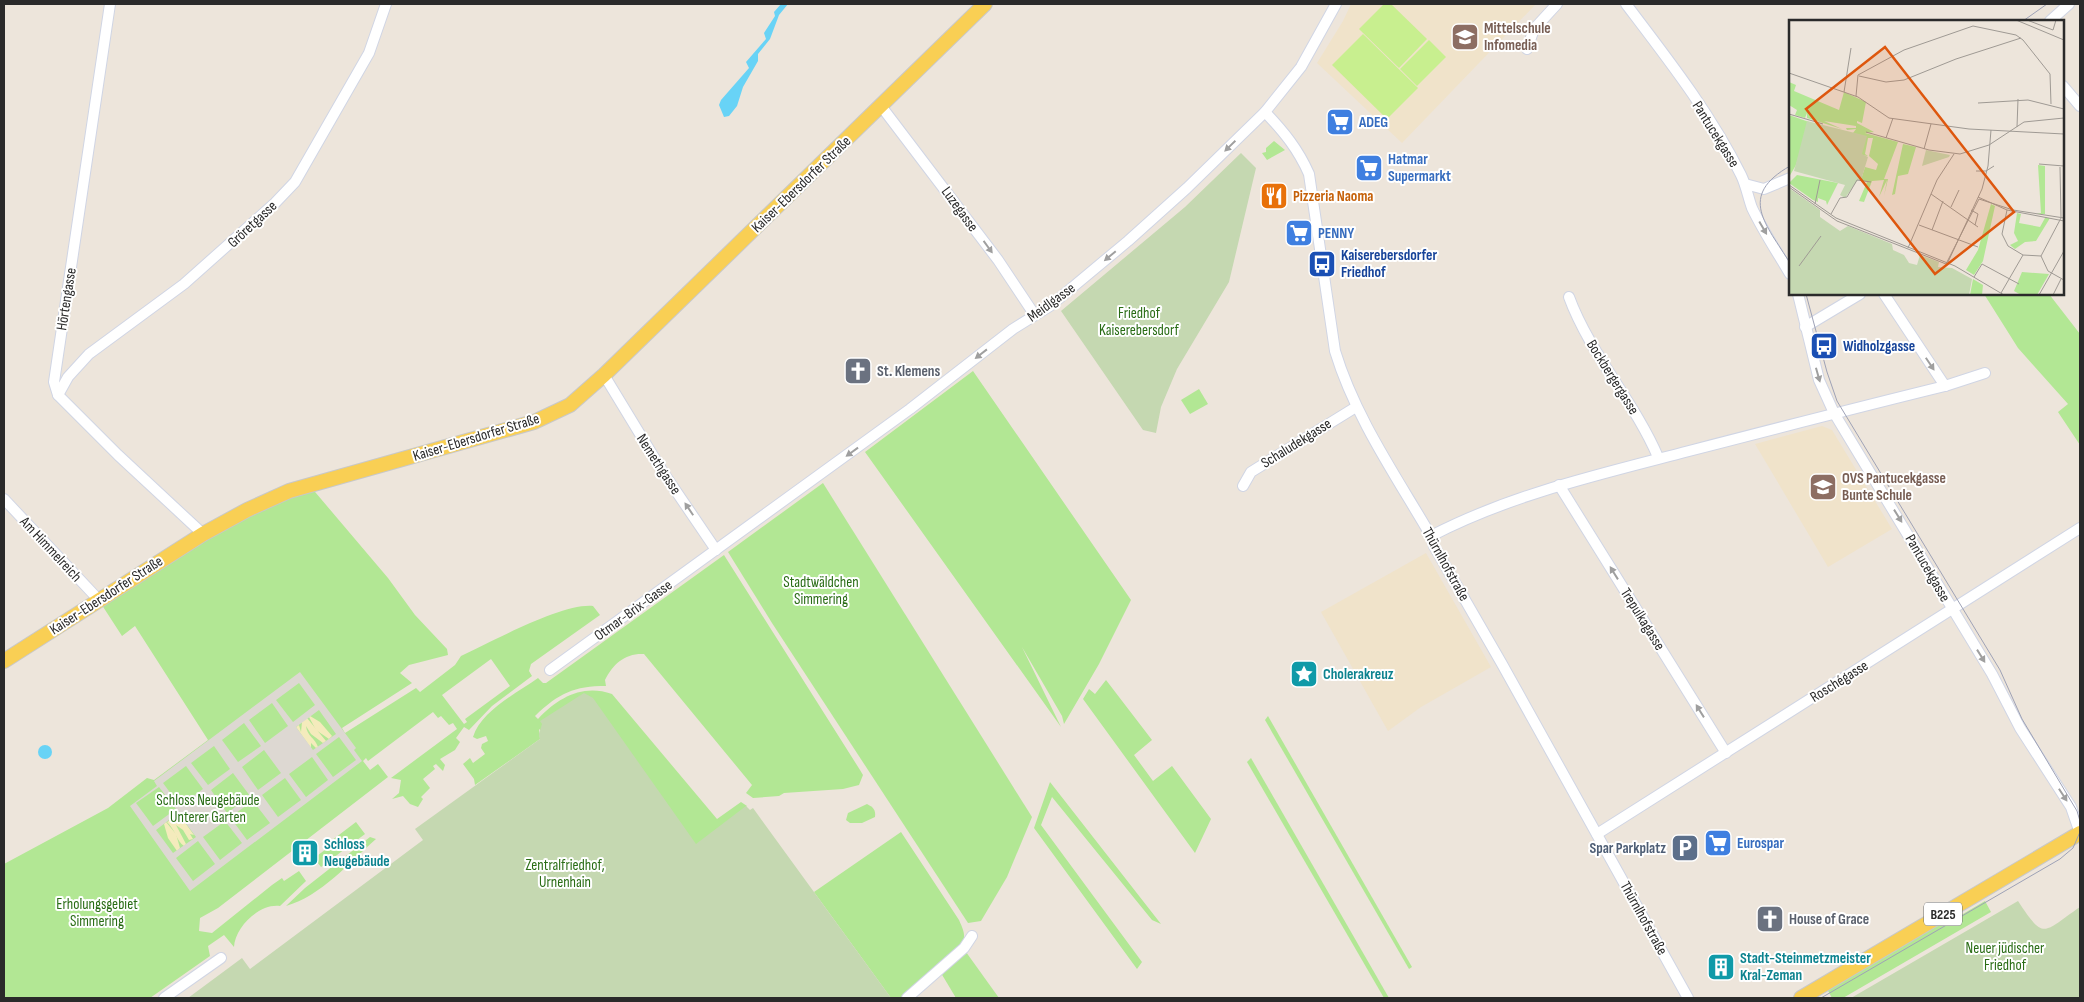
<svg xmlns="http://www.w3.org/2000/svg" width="2084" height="1002" viewBox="0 0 2084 1002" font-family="'Sofia Sans Condensed',sans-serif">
  <rect width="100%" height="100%" fill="#ede5db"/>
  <g fill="#f0e3ca">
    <polygon points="1351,4 1536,4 1402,143 1317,63 1343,21"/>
    <polygon points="1822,426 1832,430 1892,529 1828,567 1755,444"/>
    <polygon points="1426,553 1491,667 1421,707 1388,731 1321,612"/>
  </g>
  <g fill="#b2e794" fill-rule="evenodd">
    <polygon points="1274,141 1285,150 1267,160 1262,153 1266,152 1266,148"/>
    <polygon points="1984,294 2049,294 2080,334 2080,445 2058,412 2068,404 2018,348"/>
    <polygon points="973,371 1131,600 1099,664 1064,724 1062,716 1022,647 1061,727 865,452"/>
    <polygon points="1199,389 1208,404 1190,414 1181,400"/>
    <polygon points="823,483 1032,817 1007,877 981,921 968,923 772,623 728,552"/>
    <path d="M310,486L388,578L415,615L447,649L448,655L409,665L400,673L412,683L342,728L345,733L416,688L420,692L455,665L461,656C491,642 562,603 593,606L600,615L531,664L529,671L532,676L492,706L469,730L464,727L456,738L460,742L455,750L440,759L445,765L443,771L436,764L433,766L435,769L423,779L430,788L421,797L423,799L418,807L410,804L403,796L392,799L399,793L401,780L391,778L457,729L453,723L449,725L441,716L438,718L433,712L368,761L366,758L363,761L370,770L378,764L388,777L218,908L200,918L199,931L212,933L272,885L282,878L284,881L299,871L306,881L280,906C260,903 235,927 234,947L224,935L208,946L210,956L150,998H4V864L108,808L147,778L154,780L208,740L135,626L122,636L98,599L203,534ZM491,659L510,686L465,719L467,722L464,724L442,695Z"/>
    <path d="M724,555L860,770L863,775L859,785L843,789L784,793L779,796L753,798L746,793L752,785L644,654C625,653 613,664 605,680L606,686C574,686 559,693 535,716L538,719C559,697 583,684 612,694L717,819L741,802L747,806L696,846L539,729L540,739L475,785L474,779L463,764L470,758L473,763L485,754L481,748L482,744L488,741L486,736L477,739L473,737C481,711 517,693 538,678L543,683H546Z"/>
    <polygon points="1106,680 1152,740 1134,755 1153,781 1172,766 1211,819 1195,853 1083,699 1089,689 1095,694"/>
    <polygon points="1268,716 1412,967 1409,969 1265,720"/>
    <polygon points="1251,758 1389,998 1384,998 1247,762"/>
    <polygon points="1050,782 1161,924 1152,920 1052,797 1041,825 1142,962 1137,969 1034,828"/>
    <path d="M867,804C873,807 876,810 875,817L862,823H850L846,820L848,813Z"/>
    <polygon points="356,822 365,834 321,867 314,858 329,847 327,844"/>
    <path d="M901,832L959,920C962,927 966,934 963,942C956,957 915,986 901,998H891L814,892Z"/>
    <path d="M370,837L376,839C349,863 321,896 286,906L305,888Z"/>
    <polygon points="1985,901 1991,912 1843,998 1832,998 1827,989 1945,921 1946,924"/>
    <polygon points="966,952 999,998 956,998 941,973"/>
  </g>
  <g fill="#f4ebbc">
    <polygon points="310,716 320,722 332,736 329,739 316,730 309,717"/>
    <path d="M307,718L326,741L323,743L311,734L306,726C307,736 315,738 318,747L316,748L311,743V748L296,727L299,725L301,732L302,722Z"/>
    <path d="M178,813L194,835L190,834L193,839L189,840L183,830L176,825L186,844L184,846C177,842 175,829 167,822L177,817L175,815Z"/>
    <polygon points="166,822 176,834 180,848 177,851 168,838 164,824"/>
  </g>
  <g fill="#c5d8b1">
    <polygon points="1241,153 1256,168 1229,282 1177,369 1161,407 1156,433 1143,430 1061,311 1185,207"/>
    <polygon points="584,693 593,698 696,844 746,806 750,810 753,808 891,998 188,998 242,958 250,969 423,840 415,829 540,739 539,734 542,724 540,721"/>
    <path d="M2018,901C2045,942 2043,932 2080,907V998H1851Z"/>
  </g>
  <g fill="#c8ef8f">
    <polygon points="1384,4 1391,4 1427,39 1399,68 1359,29"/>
    <polygon points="1363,34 1418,88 1387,119 1332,65"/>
    <polygon points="1429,40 1446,57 1417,86 1400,69"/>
  </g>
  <path fill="#ddd8d2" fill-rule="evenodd" d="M300,672L356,748L354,750L362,761L190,891L130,806L157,786L154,781ZM299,683L315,705L293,722L276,700ZM272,703L288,726L265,743L249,720ZM319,710L336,734L313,750L296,727ZM244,723L261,746L238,762L222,740ZM339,737L356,760L333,777L316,754ZM214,746L230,769L208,785L191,763ZM264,750L281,773L258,790L242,767ZM312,757L328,780L306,797L289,774ZM186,766L203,789L180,806L163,783ZM233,773L250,796L227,813L211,790ZM285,778L301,800L278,817L262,795ZM159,787L176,809L153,826L136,803ZM253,801L270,823L247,840L230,817ZM178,813L196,837L173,853L156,830ZM225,821L242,843L220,860L203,837ZM198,841L215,864L193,881L176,858Z"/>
  <g fill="#68d3f6">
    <polygon points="781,4 788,4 779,15 770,39 758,54 758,61 743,87 737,106 729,116 724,117 719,105 721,100 749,68 746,62 766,39 764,33 775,16 774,12"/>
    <circle cx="45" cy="752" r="7"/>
  </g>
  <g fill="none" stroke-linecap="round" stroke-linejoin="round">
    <g stroke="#d0d5e4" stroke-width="12">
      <g id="minor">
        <polyline points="110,4 54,382 58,395 118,455 203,534"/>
        <path d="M1626,4C1667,58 1711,114 1741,175C1746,185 1748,197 1752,208C1763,231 1777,252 1790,274"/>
        <polyline points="2050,21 2069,4"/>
        <polyline points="1527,49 1534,29 1557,4"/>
        <polyline points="2063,86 2080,106"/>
        <polyline points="881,106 998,260 1034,314"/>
        <path d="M1265,112C1284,132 1298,149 1309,174L1335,351C1355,417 1396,476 1431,536L1434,546L1502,664L1688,998"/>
        <polyline points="1745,184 1764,189 1790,178"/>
        <polyline points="1798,294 1819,380 1834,413 1992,674 2020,728 2071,807 2080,833"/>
        <polyline points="1884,294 1945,386"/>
        <path d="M1569,297C1590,354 1634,401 1658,457"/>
        <polyline points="1805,327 1860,294"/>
        <polyline points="604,375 663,472 716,550"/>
        <polyline points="58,395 68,377 89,354 184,284 275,203 295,182 369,53 386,4"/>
        <polyline points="1559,485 1726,753"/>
        <polyline points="1243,486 1251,472 1356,407"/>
        <polyline points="4,499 98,599"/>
        <path d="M1431,536C1512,494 1601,474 1689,451C1774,429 1859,407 1945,386L1985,373"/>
        <polyline points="550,670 910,409 1013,329 1050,306 1128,241 1187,188 1265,112 1301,67 1336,4"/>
        <polyline points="1597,834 2080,528"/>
        <polyline points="164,998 221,958"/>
        <polyline points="907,998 964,948 972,936"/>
      </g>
    </g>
    <g stroke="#c8c8c8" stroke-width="16">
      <g id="major">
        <polyline points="4,661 203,534 247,510 289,491 534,422 570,405 604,375 985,4"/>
        <polyline points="1801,998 2080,833"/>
      </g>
    </g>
    <use href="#minor" stroke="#fff" stroke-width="10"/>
    <use href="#major" stroke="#f9cf54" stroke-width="14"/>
    <g stroke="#9ea2b6" stroke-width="1">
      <polyline points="2023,21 2047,4"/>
      <path d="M1790,166C1737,196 1766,224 1790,263"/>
      <polyline points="1806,294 1827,372 1837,401 2000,670 2022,719 2077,811 2080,821"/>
      <polyline points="1821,998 2060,859 2073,848 2080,832"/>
    </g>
  </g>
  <defs><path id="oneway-solid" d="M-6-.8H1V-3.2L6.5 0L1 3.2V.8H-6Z" transform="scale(1.25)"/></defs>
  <g fill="#9f9f9f">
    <use href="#oneway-solid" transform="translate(1230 146) rotate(136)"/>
    <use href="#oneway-solid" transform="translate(1763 228) rotate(60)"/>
    <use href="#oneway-solid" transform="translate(988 247) rotate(54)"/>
    <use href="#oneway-solid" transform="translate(1110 256) rotate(140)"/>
    <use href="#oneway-solid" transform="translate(981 354) rotate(142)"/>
    <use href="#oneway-solid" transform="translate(1930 364) rotate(56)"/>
    <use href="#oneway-solid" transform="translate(1818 375) rotate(74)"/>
    <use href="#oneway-solid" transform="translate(852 452) rotate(144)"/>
    <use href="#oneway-solid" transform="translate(689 509) rotate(-124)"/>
    <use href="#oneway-solid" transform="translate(1898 516) rotate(58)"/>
    <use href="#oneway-solid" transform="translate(1614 573) rotate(-122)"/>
    <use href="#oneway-solid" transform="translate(1981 656) rotate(58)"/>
    <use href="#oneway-solid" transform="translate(1700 711) rotate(-122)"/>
    <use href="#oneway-solid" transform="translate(2063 795) rotate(57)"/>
  </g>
  <defs>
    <g id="school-square" transform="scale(1.4375)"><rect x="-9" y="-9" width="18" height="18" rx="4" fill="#8d6e63" stroke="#fff"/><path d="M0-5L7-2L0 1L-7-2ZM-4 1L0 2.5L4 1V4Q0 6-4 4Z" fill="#fff"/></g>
    <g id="supermarket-square" transform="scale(1.4375)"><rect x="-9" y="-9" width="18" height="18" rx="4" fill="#3f7fe0" stroke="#fff"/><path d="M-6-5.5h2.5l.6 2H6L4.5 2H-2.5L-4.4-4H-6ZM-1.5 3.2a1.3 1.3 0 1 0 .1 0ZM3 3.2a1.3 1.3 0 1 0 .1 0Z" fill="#fff"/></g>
    <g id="restaurant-square" transform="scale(1.4375)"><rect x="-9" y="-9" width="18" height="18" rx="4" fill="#e8710a" stroke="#fff"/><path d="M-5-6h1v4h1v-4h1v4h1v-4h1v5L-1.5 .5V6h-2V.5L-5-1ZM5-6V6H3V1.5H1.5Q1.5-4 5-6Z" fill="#fff"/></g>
    <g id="bus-square" transform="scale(1.4375)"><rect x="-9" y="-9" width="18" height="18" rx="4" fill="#1a4fb4" stroke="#fff"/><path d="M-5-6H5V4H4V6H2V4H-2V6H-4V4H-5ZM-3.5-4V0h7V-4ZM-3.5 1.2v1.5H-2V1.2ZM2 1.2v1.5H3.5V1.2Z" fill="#fff"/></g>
    <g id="church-square" transform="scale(1.4375)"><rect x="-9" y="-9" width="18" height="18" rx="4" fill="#6b7280" stroke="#fff"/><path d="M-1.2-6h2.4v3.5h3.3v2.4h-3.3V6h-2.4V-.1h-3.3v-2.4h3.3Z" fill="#fff"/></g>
    <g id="sight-square" transform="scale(1.4375)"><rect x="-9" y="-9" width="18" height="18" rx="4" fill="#0f9aa8" stroke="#fff"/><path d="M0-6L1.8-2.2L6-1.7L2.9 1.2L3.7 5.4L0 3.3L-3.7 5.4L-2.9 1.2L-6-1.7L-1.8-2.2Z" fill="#fff"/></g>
    <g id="parking-square" transform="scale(1.4375)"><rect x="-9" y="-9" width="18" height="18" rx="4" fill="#5c6f8a" stroke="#fff"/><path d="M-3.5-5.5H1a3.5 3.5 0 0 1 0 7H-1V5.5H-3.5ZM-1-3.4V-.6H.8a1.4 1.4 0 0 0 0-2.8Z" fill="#fff"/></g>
    <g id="building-square" transform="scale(1.4375)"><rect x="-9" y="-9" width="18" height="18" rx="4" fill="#0f9aa8" stroke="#fff"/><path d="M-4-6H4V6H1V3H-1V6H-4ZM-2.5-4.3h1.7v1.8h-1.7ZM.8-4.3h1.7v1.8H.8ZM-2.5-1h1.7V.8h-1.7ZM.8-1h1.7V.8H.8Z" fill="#fff"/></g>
  </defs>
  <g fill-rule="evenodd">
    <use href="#school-square" x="1465" y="37"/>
    <use href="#supermarket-square" x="1340" y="122"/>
    <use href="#supermarket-square" x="1369" y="168"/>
    <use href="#restaurant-square" x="1274" y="196"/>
    <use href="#supermarket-square" x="1299" y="233"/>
    <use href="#bus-square" x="1322" y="264"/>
    <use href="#bus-square" x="1824" y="346"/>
    <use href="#church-square" x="858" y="371"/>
    <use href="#school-square" x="1823" y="487"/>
    <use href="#sight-square" x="1304" y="674"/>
    <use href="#supermarket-square" x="1718" y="843"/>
    <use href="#parking-square" x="1685" y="848"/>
    <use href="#building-square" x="305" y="853"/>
    <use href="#church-square" x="1770" y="919"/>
    <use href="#building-square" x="1721" y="967"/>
  </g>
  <g text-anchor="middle" stroke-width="4" stroke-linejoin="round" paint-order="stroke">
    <rect fill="#fff" stroke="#6a6a6a" stroke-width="1" x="1924" y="902.5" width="38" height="23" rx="4"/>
    <g font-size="14" font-weight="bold" fill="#2a2a2a">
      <text x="1943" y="919">B225</text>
    </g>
    <g font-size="15" font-weight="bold" fill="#785e54" stroke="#fff" text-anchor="start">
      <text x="1484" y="33">Mittelschule<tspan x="1484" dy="17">Infomedia</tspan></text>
      <text x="1842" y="483">OVS Pantucekgasse<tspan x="1842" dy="17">Bunte Schule</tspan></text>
    </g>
    <g font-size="15" font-weight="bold" fill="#366cbe" stroke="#fff" text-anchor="start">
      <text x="1359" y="127">ADEG</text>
      <text x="1388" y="164">Hatmar<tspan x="1388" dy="17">Supermarkt</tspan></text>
      <text x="1318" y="238">PENNY</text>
      <text x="1737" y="848">Eurospar</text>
    </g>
    <g font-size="15" fill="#2a2a2a" stroke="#fff">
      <text transform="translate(1716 134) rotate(58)" y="5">Pantucekgasse</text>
      <text transform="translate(801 184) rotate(-44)" y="5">Kaiser-Ebersdorfer Straße</text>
      <text transform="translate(960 209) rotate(54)" y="5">Luzegasse</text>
      <text transform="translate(252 224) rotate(-43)" y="5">Gröretgasse</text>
      <text transform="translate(66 299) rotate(-81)" y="5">Hörtengasse</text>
      <text transform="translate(1051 302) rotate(-36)" y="5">Meidlgasse</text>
      <text transform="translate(1613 377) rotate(58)" y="5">Bockbergergasse</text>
      <text transform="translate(476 437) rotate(-17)" y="5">Kaiser-Ebersdorfer Straße</text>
      <text transform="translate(1296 443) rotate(-32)" y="5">Schaludekgasse</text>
      <text transform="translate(659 464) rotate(57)" y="5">Nemethgasse</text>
      <text transform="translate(51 549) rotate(47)" y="5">Am Himmelreich</text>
      <text transform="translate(1446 564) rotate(61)" y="5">Thürnlhofstraße</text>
      <text transform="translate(1928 568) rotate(60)" y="5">Pantucekgasse</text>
      <text transform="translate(106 595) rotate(-33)" y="5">Kaiser-Ebersdorfer Straße</text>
      <text transform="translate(633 610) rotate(-36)" y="5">Otmar-Brix-Gasse</text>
      <text transform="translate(1643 619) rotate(58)" y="5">Trepulkagasse</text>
      <text transform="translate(1839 681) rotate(-32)" y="5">Roschégasse</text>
      <text transform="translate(1644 918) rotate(61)" y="5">Thürnlhofstraße</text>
    </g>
    <g font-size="15" font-weight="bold" fill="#c56008" stroke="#fff" text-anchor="start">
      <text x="1293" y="201">Pizzeria Naoma</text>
    </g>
    <g font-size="15" font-weight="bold" fill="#164399" stroke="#fff" text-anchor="start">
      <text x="1341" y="260">Kaiserebersdorfer<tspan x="1341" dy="17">Friedhof</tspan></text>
      <text x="1843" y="351">Widholzgasse</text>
    </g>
    <g font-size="15" fill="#296c15" stroke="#fff">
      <text x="1139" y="318">Friedhof<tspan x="1139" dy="17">Kaiserebersdorf</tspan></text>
      <text x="821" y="587">Stadtwäldchen<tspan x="821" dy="17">Simmering</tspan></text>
      <text x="208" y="805">Schloss Neugebäude<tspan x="208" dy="17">Unterer Garten</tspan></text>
      <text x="565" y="870">Zentralfriedhof,<tspan x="565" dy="17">Urnenhain</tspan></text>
      <text x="97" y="909">Erholungsgebiet<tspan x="97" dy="17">Simmering</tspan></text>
      <text x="2005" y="953">Neuer jüdischer<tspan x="2005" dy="17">Friedhof</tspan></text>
    </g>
    <g font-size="15" font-weight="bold" fill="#5b616d" stroke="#fff" text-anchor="start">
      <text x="877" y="376">St. Klemens</text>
      <text x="1789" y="924">House of Grace</text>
    </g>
    <g font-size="15" font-weight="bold" fill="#0d838f" stroke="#fff" text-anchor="start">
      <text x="1323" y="679">Cholerakreuz</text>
      <text x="324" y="849">Schloss<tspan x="324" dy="17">Neugebäude</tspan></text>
      <text x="1740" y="963">Stadt-Steinmetzmeister<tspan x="1740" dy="17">Kral-Zeman</tspan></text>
    </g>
    <g font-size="15" font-weight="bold" fill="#4e5e75" stroke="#fff" text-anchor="end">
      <text x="1666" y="853">Spar Parkplatz</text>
    </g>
  </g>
  <g transform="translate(1789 20)">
    <rect width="275" height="275" fill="#ede5db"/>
    <path d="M0,62L7,65L5,71L50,90L55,72L77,82L73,103L68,101V103L85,112L76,113L109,122L95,159H99L95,176L98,160L90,177L95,160L83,161L75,182L70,181L78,162L72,160L76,147L87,150L89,144L80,136L84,118H79L76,134L79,136L72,135L71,116L64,113L67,109L58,110L57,108H67V106L35,101L53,109L18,98V93L16,98L6,95L8,90L0,85ZM0,95L20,102L7,145L0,157ZM114,124L127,127L119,154L109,156L106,174L103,175ZM249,145L256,146V194H247L252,193ZM8,155L49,163L38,185L37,181L29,178V182L24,180L0,163ZM202,184L206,186L194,241L185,255L177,250L189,230ZM228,193L232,194L230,203L251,207L256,198H261L247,221L236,222L226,229L221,225L229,221L225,213ZM233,252L260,254L248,275H232L225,271ZM184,259L194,265L193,275H181Z" fill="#b2e794"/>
    <path d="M18,101L78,116L73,134L79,137L72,160H69L56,178L51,175L56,165L5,151ZM137,130L161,135L160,137L133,146ZM0,168L31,190V197L51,211L59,206L103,224L104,230L115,235L120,243L128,245L131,235L150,242L149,247L163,248L183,259L180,275H0Z" fill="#c5d8b1"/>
    <path fill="none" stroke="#9f9a94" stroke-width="1" d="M227,0L275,20M238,0L264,10L267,0M0,53L69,77L100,98L180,109L275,114M70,56L97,62L115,60L167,39L232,18M55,72L62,28M67,76L69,55L115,30L184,6L227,15L234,20L261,54L262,84M189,83L239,80L275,89M0,94L34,104M228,107L229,79M77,112L140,130L171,134L200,125L235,102L275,98M97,118L104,98M135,129L142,104M250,144L275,146M187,151H197L205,146M0,165L47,198L166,246L215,275M0,167L48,201L157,244L190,179L224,190L275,198M142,174L189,207M189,177L218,190L275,201M26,184L31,160M162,187L170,170M182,190L189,194L186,205M218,190L213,214L219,226L234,235L252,236L272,198L271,147M42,194L51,178L58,177L68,160L82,162M130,205L189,227M143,210L154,181M119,228L148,160L165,134M252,236L259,251L275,260M159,242L193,169L199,146L202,110M10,246L32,216M185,257L193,244L230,264M212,273L234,235M250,275L275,231M264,275L272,259"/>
    <path fill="#de570e" fill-opacity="0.15" stroke="#de570e" stroke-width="2.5" d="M96,27L225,192L146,254L17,89Z"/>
    <rect width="275" height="275" fill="none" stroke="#2a2a2a" stroke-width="2.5"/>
  </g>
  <rect width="2084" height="1002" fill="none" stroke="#2a2a2a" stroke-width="10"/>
</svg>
